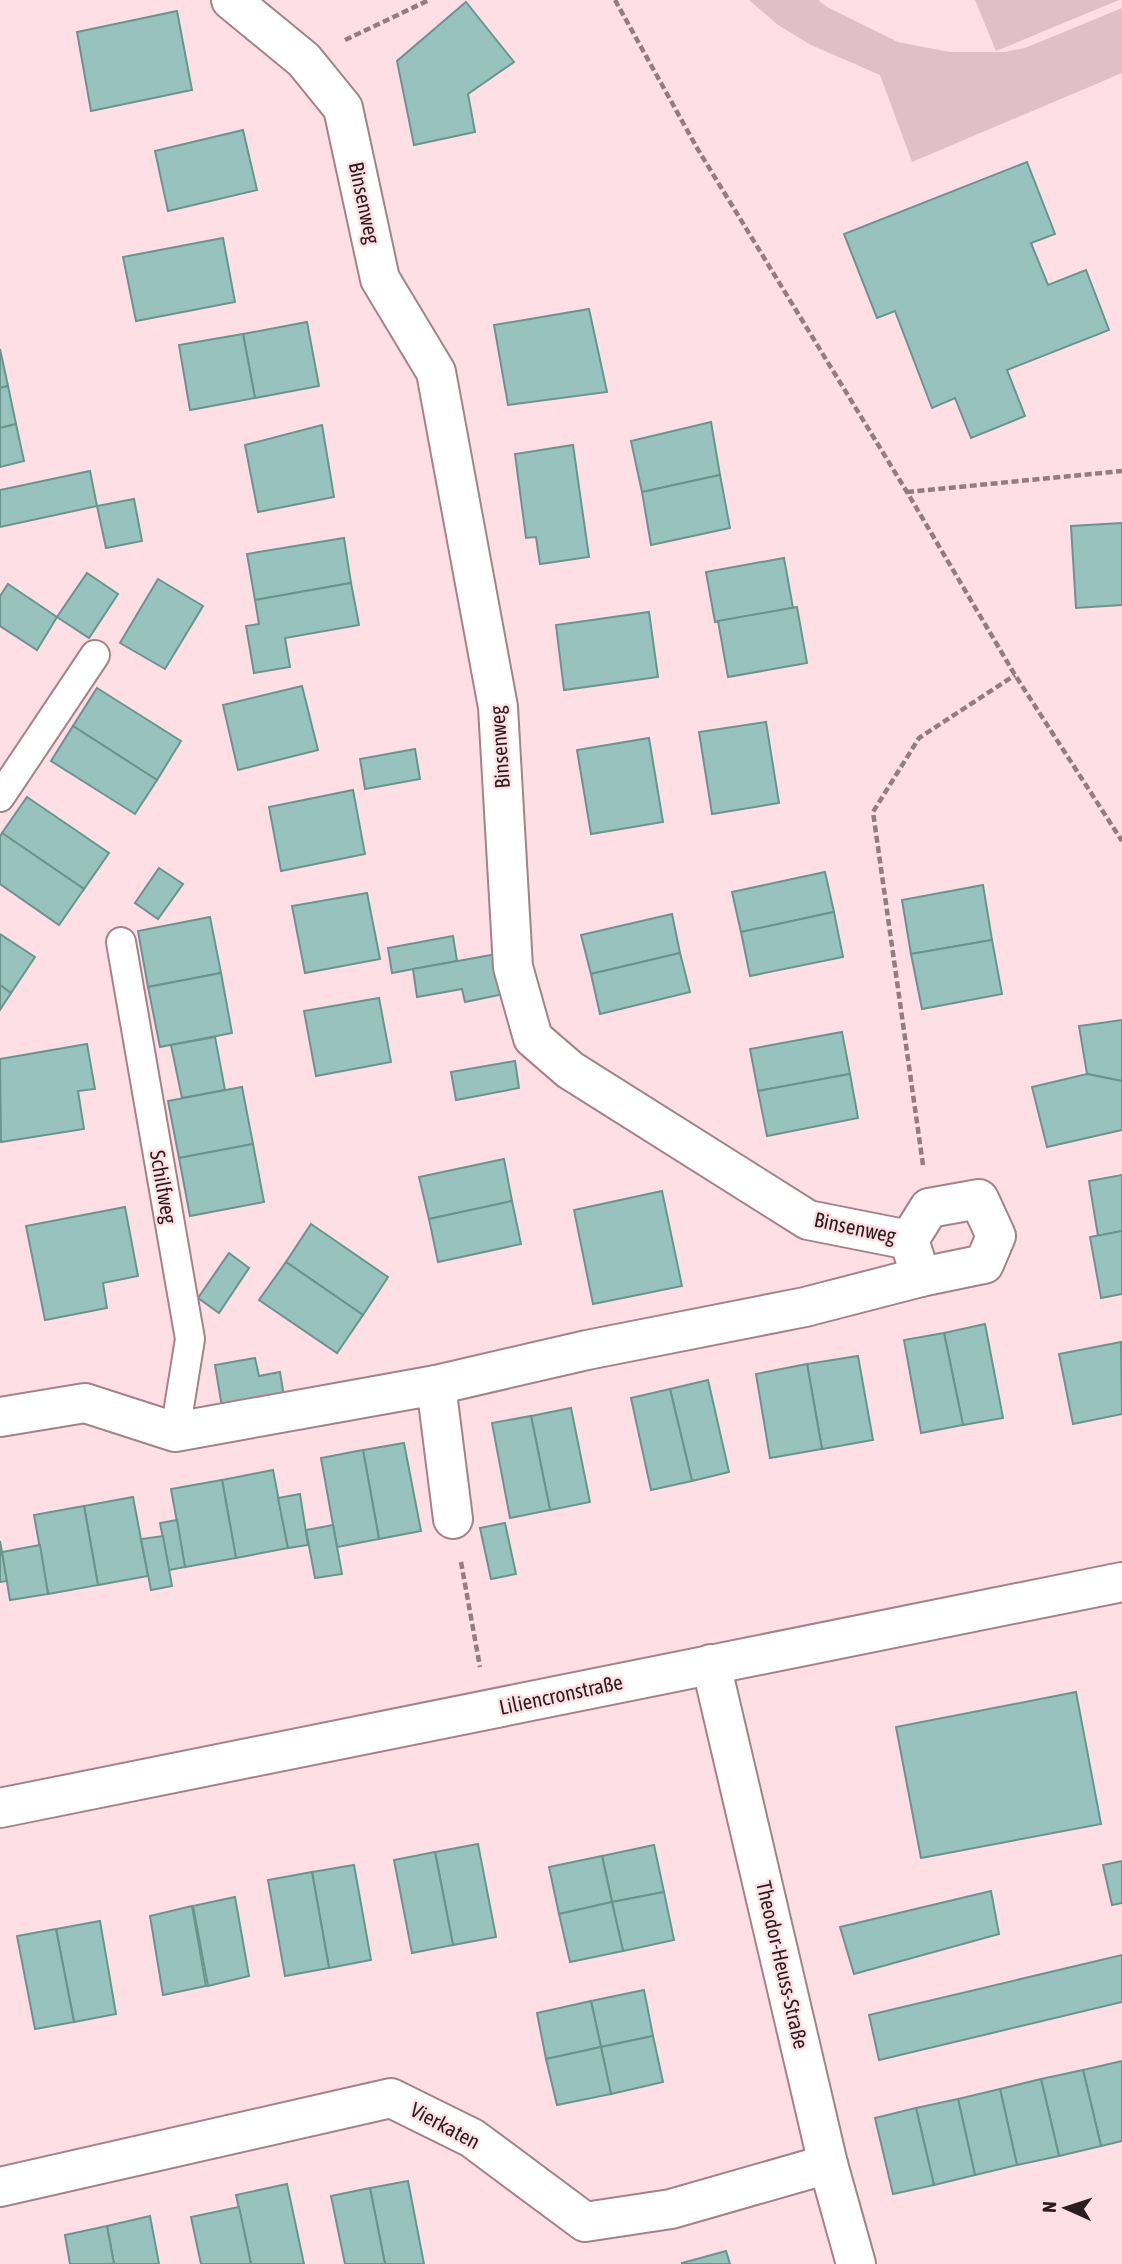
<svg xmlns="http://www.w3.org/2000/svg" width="1122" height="2264" viewBox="0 0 1122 2264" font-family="'Asap Condensed',sans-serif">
  <rect width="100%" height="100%" fill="#ffdfe6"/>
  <g fill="#e1bfc7">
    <polygon points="749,0 818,0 827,7 898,42 950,52 1004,52 1025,48 1122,8 1122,73 912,162 880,75 811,45 778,25"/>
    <polygon points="975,0 1119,0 996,51"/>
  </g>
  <g fill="#98c2bd" stroke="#6b948f" stroke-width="2">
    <polygon points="466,2 514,62 468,94 475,132 414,145 397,61"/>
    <polygon points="177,11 192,90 91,111 77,32"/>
    <polygon points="243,130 257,190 168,211 155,151"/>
    <polygon points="1027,162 1055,234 1031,243 1048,285 1086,270 1109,330 1007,370 1025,416 971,438 955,398 932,408 895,311 877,318 844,234"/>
    <polygon points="223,238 235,302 136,321 123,257"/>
    <polygon points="589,309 607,392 508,405 494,325"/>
    <polygon points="307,322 319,386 255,398 243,334"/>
    <polygon points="243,334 255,398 190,410 179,345"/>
    <polygon points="0,349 8,386 0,388"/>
    <polygon points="8,386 16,424 0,428 0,388"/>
    <polygon points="711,422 720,475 642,492 631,441"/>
    <polygon points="16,424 24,461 0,467 0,428"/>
    <polygon points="322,425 334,497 258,512 245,445"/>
    <polygon points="573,445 589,557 540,564 536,537 526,538 515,454"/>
    <polygon points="90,471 97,506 0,527 0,490"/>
    <polygon points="720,475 730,528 651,545 642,492"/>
    <polygon points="134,499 142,541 106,548 97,506"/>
    <polygon points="1122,523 1122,605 1076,608 1071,526"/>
    <polygon points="344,538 351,583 255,600 247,554"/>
    <polygon points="784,558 793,608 715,622 706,572"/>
    <polygon points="87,573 118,594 89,638 57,617"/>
    <polygon points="158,579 203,606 165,669 120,643"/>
    <polygon points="351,583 359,625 285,638 290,667 254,673 246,626 259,624 255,600"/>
    <polygon points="8,584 57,617 37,650 0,626 0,596"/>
    <polygon points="797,607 807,663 728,677 718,621"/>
    <polygon points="649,612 658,677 564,690 556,625"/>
    <polygon points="302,686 318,750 238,770 223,705"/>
    <polygon points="97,688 181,741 157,780 73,726"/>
    <polygon points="766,722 779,803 712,814 699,732"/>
    <polygon points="73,726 157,780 135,814 51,761"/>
    <polygon points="649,738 663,822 591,834 577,750"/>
    <polygon points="415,749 420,779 365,789 360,759"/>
    <polygon points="353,790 365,854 281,871 269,807"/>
    <polygon points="27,797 109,853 84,889 2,833"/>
    <polygon points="2,833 84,889 59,925 0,884 0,837"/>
    <polygon points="159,868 183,884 158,919 135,903"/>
    <polygon points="825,872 834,912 741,932 732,892"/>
    <polygon points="983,885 992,940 911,954 902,900"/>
    <polygon points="367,893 380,959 305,973 292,906"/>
    <polygon points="834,912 843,957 750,976 741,932"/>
    <polygon points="672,914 680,953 591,974 581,935"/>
    <polygon points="210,917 221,973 148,987 138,931"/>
    <polygon points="0,934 35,957 11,993 0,985"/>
    <polygon points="453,936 457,961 392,973 388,948"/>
    <polygon points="992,940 1002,994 922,1009 911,954"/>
    <polygon points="680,953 690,992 600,1014 591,974"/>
    <polygon points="497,954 504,994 465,1002 462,989 417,997 413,969"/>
    <polygon points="221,973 232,1033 160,1047 148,987"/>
    <polygon points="0,985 11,993 0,1010"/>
    <polygon points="379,998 391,1062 316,1076 304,1011"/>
    <polygon points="1122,1020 1122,1081 1087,1074 1079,1026"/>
    <polygon points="842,1032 850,1074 758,1091 750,1049"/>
    <polygon points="215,1037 225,1090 182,1098 171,1045"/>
    <polygon points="87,1044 95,1089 78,1091 84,1129 1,1142 0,1059"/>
    <polygon points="515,1061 519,1088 456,1100 451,1072"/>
    <polygon points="850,1074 858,1118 767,1136 758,1091"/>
    <polygon points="1087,1074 1122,1081 1122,1130 1047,1147 1032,1087"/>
    <polygon points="242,1087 253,1144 179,1158 168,1101"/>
    <polygon points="253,1144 264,1202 190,1216 179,1158"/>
    <polygon points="504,1159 512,1201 429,1219 419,1177"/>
    <polygon points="1122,1175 1122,1231 1098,1236 1089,1181"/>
    <polygon points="662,1191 682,1286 593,1304 574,1210"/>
    <polygon points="512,1201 521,1244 438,1262 429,1219"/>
    <polygon points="125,1207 138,1276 103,1283 107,1308 45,1320 26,1226"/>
    <polygon points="311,1224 388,1277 363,1315 286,1262"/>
    <polygon points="1122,1231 1122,1294 1101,1298 1090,1237"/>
    <polygon points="229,1253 249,1268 219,1313 198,1298"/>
    <polygon points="286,1262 363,1315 337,1353 259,1300"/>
    <polygon points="985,1324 1003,1418 963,1425 944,1333"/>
    <polygon points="944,1333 963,1425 921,1433 904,1340"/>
    <polygon points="1121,1342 1122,1414 1073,1424 1059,1354"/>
    <polygon points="858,1356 873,1440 822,1449 807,1364"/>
    <polygon points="255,1358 259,1376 280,1372 285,1403 223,1413 215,1365"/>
    <polygon points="807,1364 822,1449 770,1458 756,1374"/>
    <polygon points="708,1380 729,1472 692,1481 670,1389"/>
    <polygon points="670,1389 692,1481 651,1490 631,1398"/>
    <polygon points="571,1408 590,1502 550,1510 531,1416"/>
    <polygon points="531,1416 550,1510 510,1518 492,1423"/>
    <polygon points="404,1443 421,1531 379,1539 363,1450"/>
    <polygon points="363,1450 379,1539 337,1547 321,1458"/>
    <polygon points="273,1470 288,1548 236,1558 222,1480"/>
    <polygon points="222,1480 236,1558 185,1567 171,1489"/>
    <polygon points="300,1494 308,1545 288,1548 278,1498"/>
    <polygon points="133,1497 148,1576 98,1585 84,1506"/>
    <polygon points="84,1506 98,1585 48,1594 34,1515"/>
    <polygon points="177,1520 185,1567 169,1570 160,1523"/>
    <polygon points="505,1523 516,1574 491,1579 480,1528"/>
    <polygon points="333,1525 342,1574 315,1578 306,1530"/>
    <polygon points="163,1536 172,1586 151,1590 141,1539"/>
    <polygon points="0,1541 7,1581 0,1582"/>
    <polygon points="40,1545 48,1594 10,1600 2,1552"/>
    <polygon points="1076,1692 1101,1824 921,1858 896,1727"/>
    <polygon points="478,1844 496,1937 453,1945 435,1852"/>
    <polygon points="654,1845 664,1892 612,1902 602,1856"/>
    <polygon points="435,1852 453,1945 412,1953 394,1860"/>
    <polygon points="602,1856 612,1902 559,1914 549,1867"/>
    <polygon points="1122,1861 1122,1903 1112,1905 1103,1865"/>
    <polygon points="354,1865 371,1960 329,1968 312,1872"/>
    <polygon points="312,1872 329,1968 285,1976 268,1880"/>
    <polygon points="991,1891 999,1934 854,1974 840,1927"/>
    <polygon points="664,1892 674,1940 623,1951 612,1902"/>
    <polygon points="235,1897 249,1976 208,1986 193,1906"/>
    <polygon points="612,1902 623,1951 570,1962 559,1914"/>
    <polygon points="192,1906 206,1986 163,1995 150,1916"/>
    <polygon points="100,1921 116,2014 74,2022 56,1929"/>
    <polygon points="56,1929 74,2022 35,2029 17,1936"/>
    <polygon points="1122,1955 1122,2002 879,2060 869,2015"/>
    <polygon points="644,1990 653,2036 601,2047 591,2001"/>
    <polygon points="591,2001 601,2047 546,2059 537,2013"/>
    <polygon points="653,2036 663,2082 611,2094 601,2047"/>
    <polygon points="601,2047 611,2094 557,2105 546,2059"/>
    <polygon points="1122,2061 1122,2141 1101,2146 1083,2070"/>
    <polygon points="1083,2070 1101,2146 1059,2156 1041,2079"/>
    <polygon points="1041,2079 1059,2156 1017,2165 1000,2089"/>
    <polygon points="1000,2089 1017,2165 975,2175 958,2099"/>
    <polygon points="958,2099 975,2175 934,2185 916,2108"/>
    <polygon points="916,2108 934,2185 893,2194 875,2118"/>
    <polygon points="408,2181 424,2264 385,2264 370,2188"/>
    <polygon points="287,2184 304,2264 251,2264 236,2195"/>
    <polygon points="370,2188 385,2264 345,2264 331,2196"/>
    <polygon points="239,2207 251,2264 201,2264 191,2217"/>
    <polygon points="150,2216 159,2264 114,2264 107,2226"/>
    <polygon points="107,2226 114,2264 70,2264 65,2235"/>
    <polygon points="726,2251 730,2264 682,2264 682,2263"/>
  </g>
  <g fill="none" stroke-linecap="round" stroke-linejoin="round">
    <g stroke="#a5818a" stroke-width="32">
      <g id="service">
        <polyline points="0,797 95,655"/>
        <polyline points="121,942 190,1339 175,1432"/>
      </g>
    </g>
    <g stroke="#a5818a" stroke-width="42">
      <g id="minor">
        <polyline points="231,0 304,60 343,108 380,279 436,372 498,707 513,967 533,1038 570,1070 808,1220 909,1240"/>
        <polygon points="979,1199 996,1236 984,1264 921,1277 909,1240 929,1208"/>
        <polyline points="436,1385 587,1350 805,1307 921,1277"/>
        <polyline points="0,1417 85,1403 175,1432 436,1385 453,1519"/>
        <polyline points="711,1664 828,2164 856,2264"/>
        <polyline points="0,2187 391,2098 472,2138 585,2222 671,2209 828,2164"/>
      </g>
    </g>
    <g stroke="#a5818a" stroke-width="42">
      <polyline id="tertiary" points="0,1808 1122,1582"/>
    </g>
    <g stroke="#947d82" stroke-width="4.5" stroke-dasharray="7 3.5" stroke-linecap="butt">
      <polyline points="615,0 697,148 907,492 1015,675 1122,841"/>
      <polyline points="345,40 429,0"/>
      <polyline points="907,492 1122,471"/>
      <polyline points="923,1165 873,812 919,738 1015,675"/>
      <polyline points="461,1562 480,1667"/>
    </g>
    <use href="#service" stroke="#fff" stroke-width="28"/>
    <use href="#minor" stroke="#fff" stroke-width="38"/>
    <use href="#tertiary" stroke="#fff" stroke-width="38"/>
  </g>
  <g text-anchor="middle" stroke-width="5" stroke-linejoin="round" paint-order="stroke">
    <g font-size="21" fill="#2a1c20" stroke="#ffdfe6">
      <text transform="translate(364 203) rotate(78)" y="7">Binsenweg</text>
      <text transform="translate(500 747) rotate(-94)" y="7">Binsenweg</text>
      <text transform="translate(163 1187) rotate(80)" y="7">Schilfweg</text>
      <text transform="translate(855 1228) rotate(12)" y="7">Binsenweg</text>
      <text transform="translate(561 1695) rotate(-12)" y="7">Liliencronstraße</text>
      <text transform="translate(782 1965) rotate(77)" y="7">Theodor-Heuss-Straße</text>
      <text transform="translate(445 2126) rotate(28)" y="7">Vierkaten</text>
    </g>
  </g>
  <g transform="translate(1066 2208) rotate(273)" stroke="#ffdfe6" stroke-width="5" paint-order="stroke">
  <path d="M0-5L12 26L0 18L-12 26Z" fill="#2a1c20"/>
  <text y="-10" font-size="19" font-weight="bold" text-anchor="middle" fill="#2a1c20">N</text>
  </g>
</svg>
